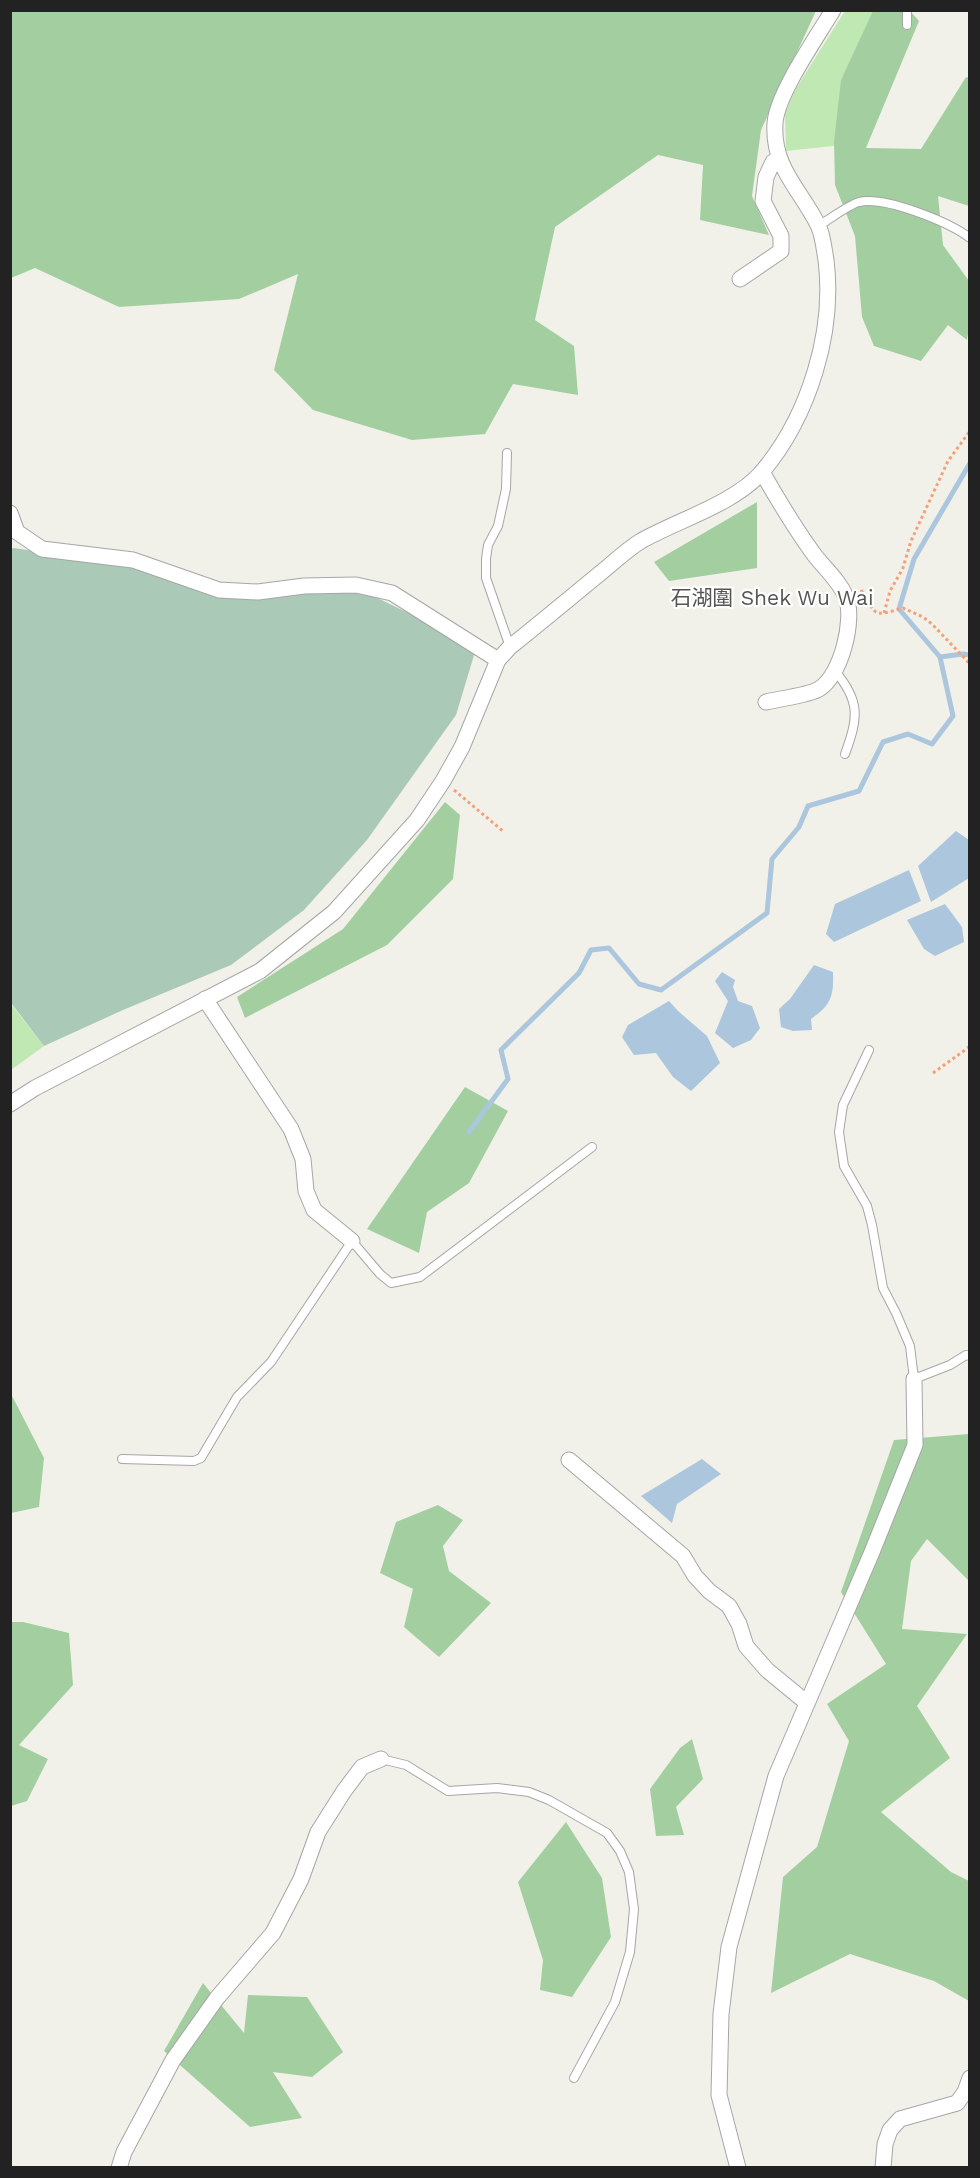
<svg xmlns="http://www.w3.org/2000/svg" width="980" height="2178" viewBox="0 0 980 2178" font-family="'Work Sans','Noto Sans TC',sans-serif">
  <rect width="100%" height="100%" fill="#f1f1e9"/>
  <g fill="#c0e8b2">
    <polygon points="845,11 874,11 842,145 786,151 785,114 795,90"/>
    <polygon points="10,1003 44,1046 11,1070 10,1070"/>
  </g>
  <g fill="#a3cfa0">
    <polygon points="11,11 816,11 761,130 752,196 769,235 700,220 703,165 658,155 555,227 535,320 574,346 578,395 513,384 485,434 412,440 313,410 274,370 298,274 239,299 119,307 35,268 11,278"/>
    <polygon points="873,11 910,11 919,21 866,148 921,149 966,77 969,78 969,206 938,196 943,245 969,281 970,319 967,340 948,325 921,361 874,346 862,317 855,236 835,185 834,142 841,80"/>
    <polygon points="757,502 757,568 669,581 654,562"/>
    <polygon points="445,802 460,815 453,879 387,945 245,1018 237,997 343,929"/>
    <polygon points="465,1087 508,1111 469,1183 427,1212 419,1253 367,1229"/>
    <polygon points="10,1392 44,1458 39,1507 11,1513"/>
    <polygon points="969,1434 969,1581 927,1539 911,1561 902,1629 967,1634 917,1706 950,1758 881,1812 951,1872 969,1881 969,2001 934,1981 850,1954 771,1993 783,1877 817,1847 849,1741 827,1704 886,1664 841,1592 894,1440"/>
    <polygon points="438,1505 463,1520 443,1546 449,1571 491,1603 439,1657 404,1627 413,1589 380,1573 396,1522"/>
    <polygon points="11,1622 23,1622 69,1633 73,1685 19,1745 48,1759 27,1801 11,1806"/>
    <polygon points="692,1739 703,1779 676,1807 684,1835 656,1836 650,1789 680,1748"/>
    <polygon points="566,1822 602,1878 611,1937 572,1997 540,1990 543,1960 518,1882"/>
    <polygon points="203,1983 244,2033 248,1995 307,1997 343,2052 312,2077 273,2072 302,2118 250,2127 164,2051"/>
  </g>
  <polygon fill="#abc9b7" points="14,548 61,555 119,560 240,599 359,589 439,628 475,652 456,715 367,840 304,910 231,965 123,1010 44,1046 11,1003 11,549"/>
  <g fill="#acc6dd">
    <polygon points="956,831 969,840 969,878 931,902 918,866"/>
    <polygon points="909,870 921,901 834,942 826,934 835,904"/>
    <polygon points="945,904 962,927 964,942 935,956 924,949 907,920"/>
    <path d="M814,965L833,972C834,996 831,1005 811,1019L812,1030L793,1031L781,1027L779,1009L790,999Z"/>
    <polygon points="722,972 735,980 733,987 738,1001 752,1006 760,1028 751,1040 733,1048 715,1033 728,1001 715,981"/>
    <polygon points="669,1001 678,1011 707,1036 720,1063 691,1091 673,1077 656,1053 634,1055 622,1037 628,1025"/>
    <polygon points="702,1459 721,1474 677,1504 672,1523 641,1496"/>
  </g>
  <g fill="none" stroke-linecap="round" stroke-linejoin="round">
    <g stroke="#acc6dd" stroke-width="5">
      <polyline points="940,657 963,654 970,655"/>
      <polyline points="469,1132 508,1079 501,1050 579,973 591,950 609,948 639,984 661,990 767,913 772,859 799,827 808,806 859,791 883,742 908,734 932,744 953,716 940,657 899,609 914,559 970,463"/>
    </g>
    <g stroke="#a6a6a6" stroke-width="10">
      <g id="lane">
        <polyline points="907,10 907,25"/>
        <path d="M818,226C829,220 848,205 859,202C885,196 949,222 970,238"/>
        <polyline points="507,453 506,489 498,526 488,545 486,559 486,578 510,647"/>
        <path d="M835,671C861,702 858,718 845,754"/>
        <polyline points="869,1050 843,1105 839,1132 844,1166 867,1206 872,1225 883,1288 896,1313 910,1346 914,1379 950,1365 966,1355 970,1356"/>
        <polyline points="122,1459 194,1461 201,1458 237,1397 271,1362 352,1241 380,1274 391,1283 420,1277 592,1147"/>
        <polyline points="381,1759 406,1765 448,1791 497,1788 529,1792 549,1800 607,1833 620,1851 629,1872 634,1909 630,1952 615,2002 574,2078"/>
      </g>
    </g>
    <g stroke="#a6a6a6" stroke-width="17">
      <g id="street">
        <polyline points="740,279 781,251 781,236 763,201 766,177 773,162 779,158"/>
        <path d="M762,472C778,500 794,527 813,553C823,567 839,580 846,597C855,620 841,676 819,689C810,695 778,699 766,702"/>
        <polyline points="10,513 17,532 42,549 133,560 219,590 258,592 304,586 356,585 392,593 498,660"/>
        <polyline points="205,999 291,1129 303,1159 306,1191 314,1210 352,1241"/>
        <path d="M10,1104L35,1088L260,971L334,912L417,820L443,781L462,747L498,660L510,647C540,623 569,599 598,575C612,564 626,550 641,541C678,520 734,504 762,472C809,416 835,332 826,260C824,249 823,235 818,225C800,189 772,167 775,123C777,94 817,37 833,10"/>
        <polyline points="569,1460 683,1556 695,1576 709,1591 729,1606 739,1624 746,1646 767,1670 807,1703"/>
        <polyline points="119,2168 124,2152 173,2060 217,1998 273,1933 301,1879 318,1832 344,1791 362,1767 381,1759"/>
        <polyline points="738,2168 719,2095 721,2014 729,1947 776,1776 872,1552 915,1445 914,1379"/>
        <polyline points="883,2168 885,2144 890,2130 900,2119 957,2103 965,2092 970,2078"/>
      </g>
    </g>
    <g stroke="#f4a177" stroke-width="3" stroke-dasharray="3 3" stroke-linecap="butt">
      <path d="M861,590C877,616 872,617 903,608L923,617L932,624L970,664"/>
      <polyline points="884,613 890,591 903,568 911,541 948,461 970,431"/>
      <polyline points="454,790 504,832"/>
      <polyline points="933,1073 968,1048 970,1040"/>
    </g>
    <use href="#lane" stroke="#fff" stroke-width="8"/>
    <use href="#street" stroke="#fff" stroke-width="15"/>
  </g>
  <g text-anchor="middle" stroke-width="4.5" stroke-linejoin="round" paint-order="stroke">
    <g font-size="21" fill="#555" stroke="#fff">
      <text x="772" y="605">石湖圍 Shek Wu Wai</text>
    </g>
  </g>
  <rect width="980" height="2178" fill="none" stroke="#222222" stroke-width="24"/>
</svg>
